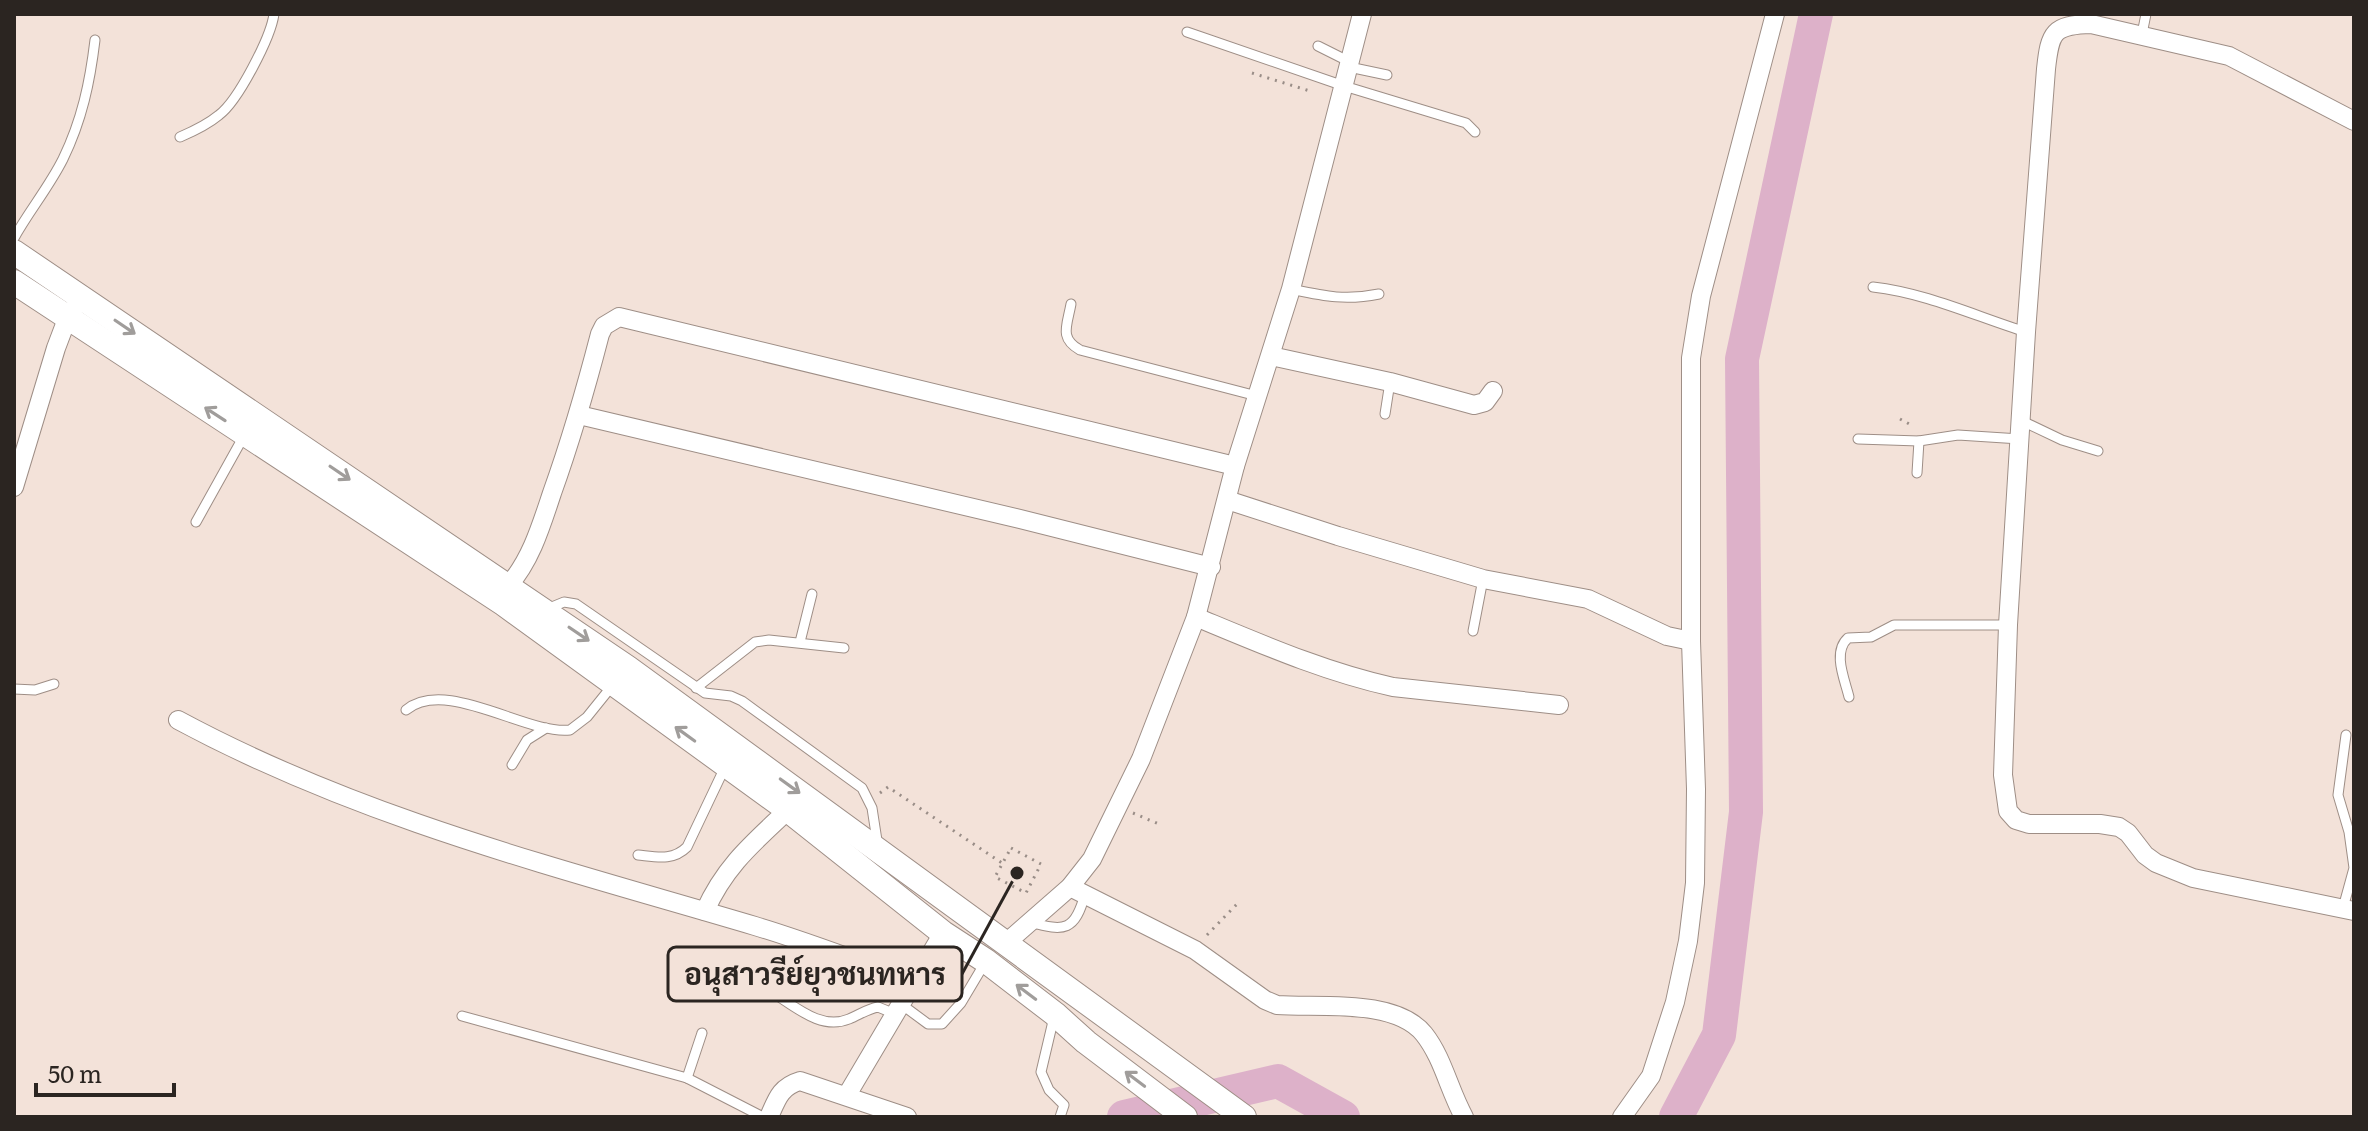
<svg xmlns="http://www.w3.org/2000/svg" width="2368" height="1131" viewBox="0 0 2368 1131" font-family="Literata,Sarabun,serif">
  <rect width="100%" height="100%" fill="#f3e2d9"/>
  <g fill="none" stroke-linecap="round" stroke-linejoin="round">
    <g stroke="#ddb1c9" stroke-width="34">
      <polyline points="1124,1117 1278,1081 1343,1117"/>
      <polyline points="1676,1117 1719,1035 1746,812 1742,359 1816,14"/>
    </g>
    <g stroke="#9e8e86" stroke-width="11">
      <g id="lane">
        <polyline points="1187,32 1344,86 1466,123 1475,132"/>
        <polyline points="2142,34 2146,14"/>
        <polyline points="1318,46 1350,62"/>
        <polyline points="1349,67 1387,75"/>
        <path d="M180,137C194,131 207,125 219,115C238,101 271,37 274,14"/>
        <path d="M14,238C29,211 49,187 63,159C82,120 90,82 95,40"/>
        <path d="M1873,287C1926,293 1975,316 2026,332"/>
        <path d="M1291,289C1324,296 1345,301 1379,294"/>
        <path d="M1071,304C1067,326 1059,338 1080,350L1257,396"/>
        <polyline points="1385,414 1390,382"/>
        <polyline points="2020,420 2062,440 2098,451"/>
        <polyline points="1858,439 1919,441 1958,435 2020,439"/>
        <polyline points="1917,473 1919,441"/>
        <polyline points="196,522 245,434"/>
        <polyline points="547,609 564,602 576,604 705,693 731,696 742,701 862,788 872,808 878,847"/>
        <polyline points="1473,631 1483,579"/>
        <polyline points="800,642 812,594"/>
        <polyline points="696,688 755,642 769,640 844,648"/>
        <polyline points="14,689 35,690 54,684"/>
        <path d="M1849,697C1845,680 1832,652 1848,638L1871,637L1894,625H2008"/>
        <path d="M406,710C446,677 526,735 570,730L587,717L612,686"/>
        <polyline points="512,765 527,740 546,728"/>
        <path d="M638,855C657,857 673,861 687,847L726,765"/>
        <polyline points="2343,908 2354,868 2349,832 2338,795 2346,735"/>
        <path d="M1030,922C1065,932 1075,931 1085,894"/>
        <path d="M770,991C794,1005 820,1031 849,1019C859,1015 867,1009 878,1007L895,1014"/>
        <polyline points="901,1004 928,1024 942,1024 961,1003 986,961"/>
        <polyline points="462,1016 687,1078 763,1117"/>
        <polyline points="1054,1017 1041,1072 1049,1090 1064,1105 1060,1117"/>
        <polyline points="687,1078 702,1033"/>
      </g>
    </g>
    <g stroke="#9e8e86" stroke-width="20">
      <g id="street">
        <path d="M2354,121L2229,56L2091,24C2053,25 2050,32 2046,69L2026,332L2008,625L2003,775L2008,811L2016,820L2029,824H2100L2119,827L2128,833L2145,855L2156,863L2193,878L2354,911"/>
        <polyline points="1271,356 1390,382 1474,405 1485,402 1493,391"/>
        <polyline points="579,415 1020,519 1211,567"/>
        <polyline points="14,487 56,348 67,319 74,308"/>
        <polyline points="1227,500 1338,536 1483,579 1588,599 1667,636 1691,641"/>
        <path d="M508,586C531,560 541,526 552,493C571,440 586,388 600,334L604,326L619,317L1235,466"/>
        <path d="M1196,617C1261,644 1325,672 1393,687L1559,705"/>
        <path d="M178,720C362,819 556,867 755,926C809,942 862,963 916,982"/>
        <path d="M1070,887L1195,950L1265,1000L1277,1005C1319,1008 1395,998 1424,1034C1443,1058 1449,1090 1464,1117"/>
        <path d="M705,911C725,866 753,843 788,810"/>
        <polyline points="1006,943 1070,887 1092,859 1141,759 1196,617 1235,466 1291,289 1362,14"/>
        <polyline points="847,1095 943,933"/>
        <path d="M769,1117C777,1099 780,1087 800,1081L907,1117"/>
        <polyline points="1622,1117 1651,1076 1675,1002 1688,941 1695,883 1696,789 1691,641 1691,358 1701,296 1775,14"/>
      </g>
    </g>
    <g stroke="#9e8e86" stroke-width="26">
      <g id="secondary">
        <polyline points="14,252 628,668 1244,1117"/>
        <polyline points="14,282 504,604 788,810 943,933 986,961 1055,1014 1086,1042 1185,1117"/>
      </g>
    </g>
    <g stroke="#998d87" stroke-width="3" stroke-dasharray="2 6" stroke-linecap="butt">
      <polyline points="1252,73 1313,92"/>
      <polyline points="1900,419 1913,426"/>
      <polyline points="880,793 888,787 1002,863"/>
      <polyline points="1133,813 1161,825"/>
      <polygon points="1011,848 1041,864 1026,893 995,877"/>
      <polyline points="1207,935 1238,903"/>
    </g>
    <use href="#lane" stroke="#fff" stroke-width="9"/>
    <use href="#street" stroke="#fff" stroke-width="18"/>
    <use href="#secondary" stroke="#fff" stroke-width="24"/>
  </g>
  <defs><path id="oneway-shaft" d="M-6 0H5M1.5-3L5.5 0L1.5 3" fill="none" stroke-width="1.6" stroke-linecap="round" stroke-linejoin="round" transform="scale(2)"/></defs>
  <g stroke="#a09d9b">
    <use href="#oneway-shaft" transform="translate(125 327) rotate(34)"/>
    <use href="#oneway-shaft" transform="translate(215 414) rotate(-147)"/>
    <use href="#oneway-shaft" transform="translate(340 473) rotate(34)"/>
    <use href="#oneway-shaft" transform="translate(579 634) rotate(34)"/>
    <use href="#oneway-shaft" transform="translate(685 734) rotate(-144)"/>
    <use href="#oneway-shaft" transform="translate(790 786) rotate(36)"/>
    <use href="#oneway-shaft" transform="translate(1026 992) rotate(-143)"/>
    <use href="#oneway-shaft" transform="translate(1135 1079) rotate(-143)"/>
  </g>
  <path fill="none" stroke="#2b2521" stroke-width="3" d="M1017 873L962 974"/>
  <circle fill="#2b2521" stroke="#f3e2d9" stroke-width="3" cx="1017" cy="873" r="8"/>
  <rect fill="#f3e2d9" stroke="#2b2521" stroke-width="3" x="668" y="947" width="294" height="54" rx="8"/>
  <g font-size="30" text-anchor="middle" font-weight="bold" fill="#2b2521">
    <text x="815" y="985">อนุสาวรีย์ยุวชนทหาร</text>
  </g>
  <rect width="2368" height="1131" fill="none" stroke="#2b2521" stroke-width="32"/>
  <path d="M36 1083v12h138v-12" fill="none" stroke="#2b2521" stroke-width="4"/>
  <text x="48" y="1083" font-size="24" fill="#2b2521" stroke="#f3e2d9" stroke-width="6" paint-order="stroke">50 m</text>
</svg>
